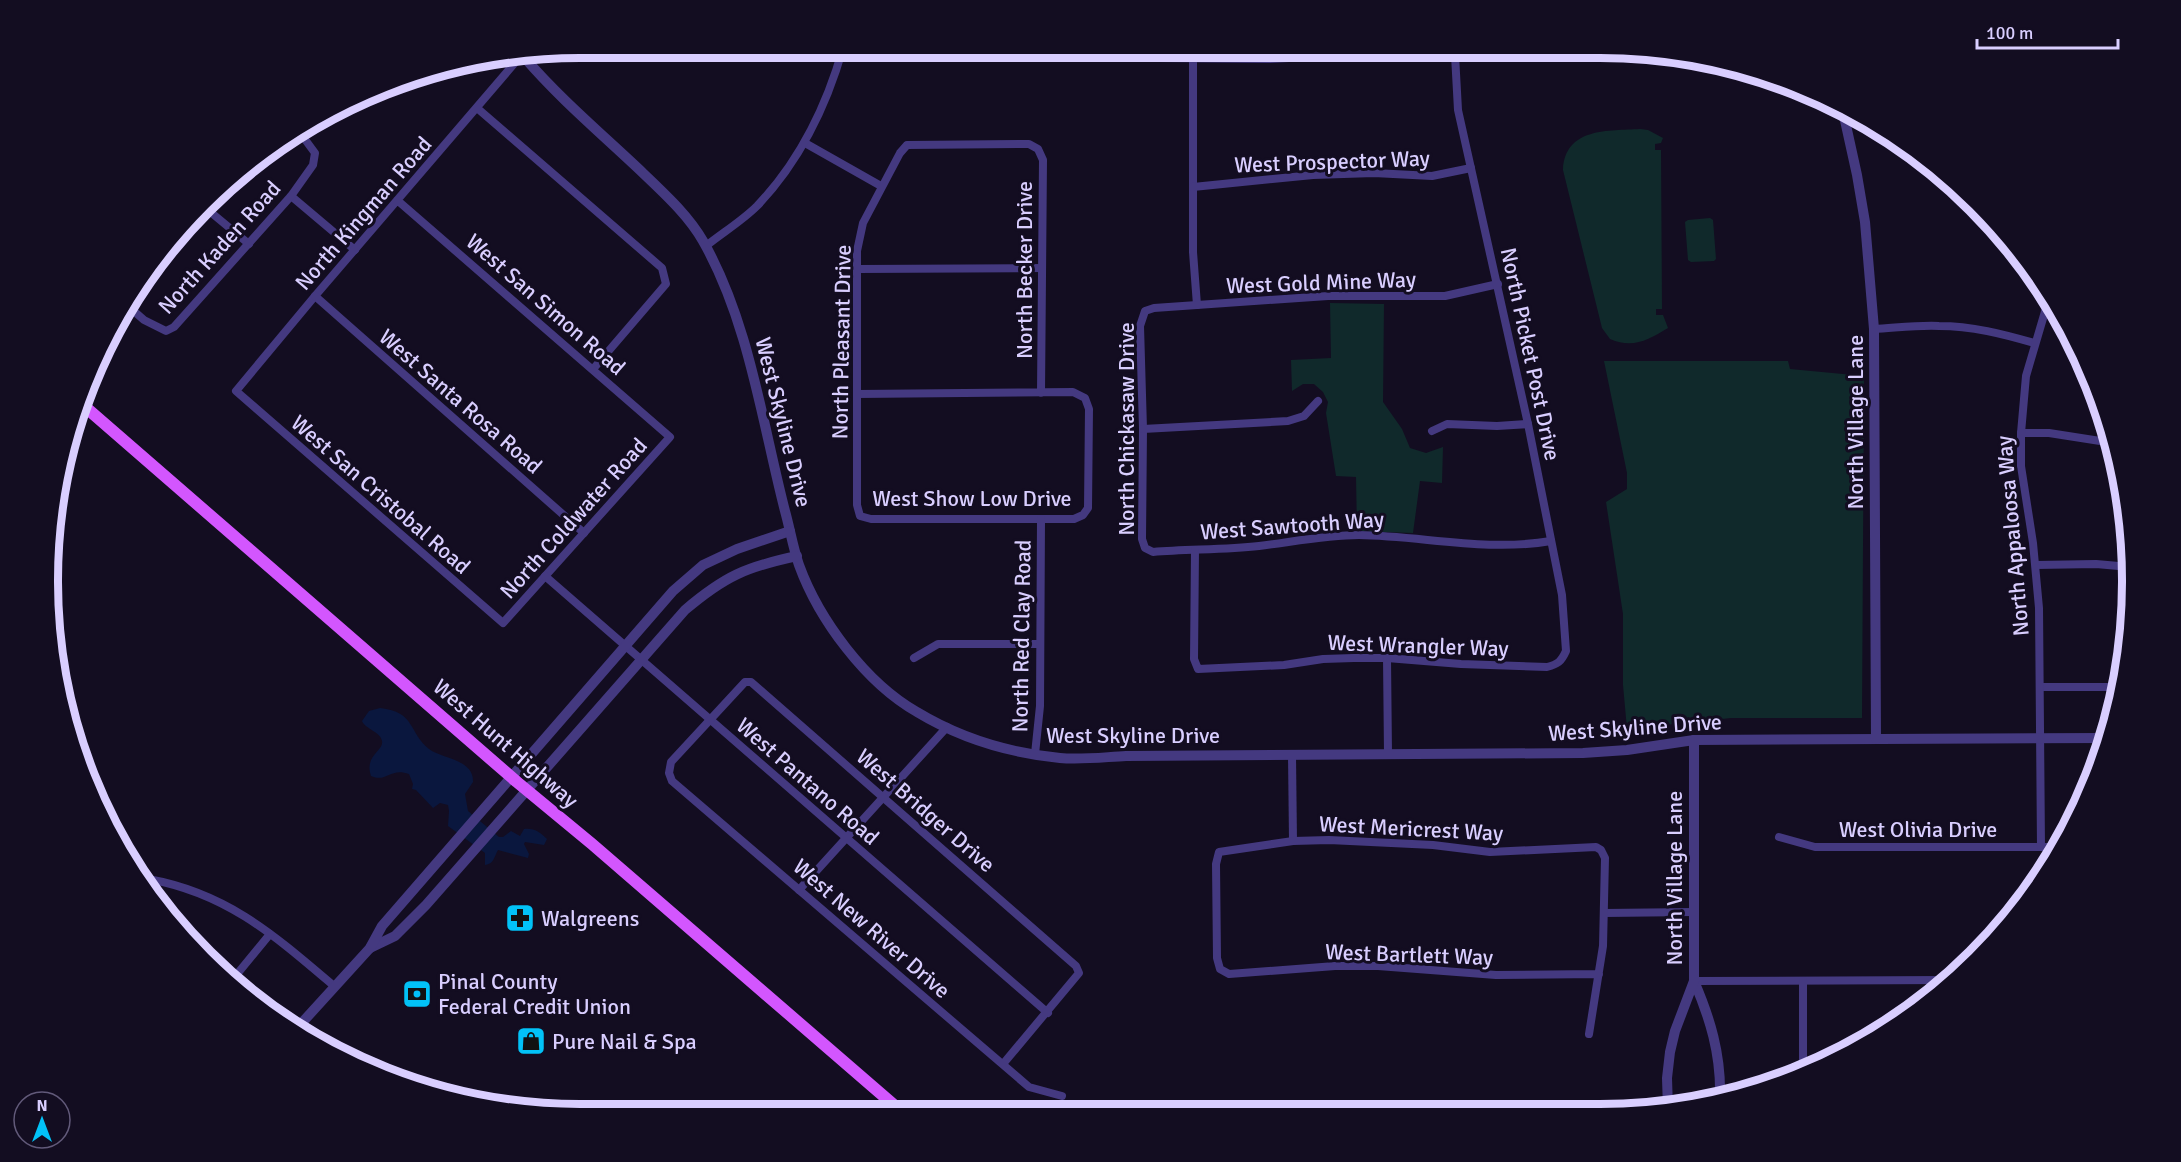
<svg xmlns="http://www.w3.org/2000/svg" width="2181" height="1162" viewBox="0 0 2181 1162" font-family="Signika,sans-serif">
  <rect width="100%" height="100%" fill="#130d21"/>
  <g fill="#10292b">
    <path d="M1640,129L1648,130L1663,138L1661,143L1655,144V150H1661L1662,309H1656V315H1663L1668,328C1648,340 1633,349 1610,339L1602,328L1563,170C1565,127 1609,131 1640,129Z"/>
    <polygon points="1710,218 1713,220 1716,259 1714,261 1691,262 1688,260 1685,222 1688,220"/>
    <polygon points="1330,303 1384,304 1383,402 1402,429 1410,448 1426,453 1443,447 1442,483 1420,481 1413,533 1357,531 1356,477 1336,476 1326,413 1328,402 1323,392 1314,384 1303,384 1292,391 1291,360 1331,358"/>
    <polygon points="1604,361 1788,361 1790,369 1864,376 1862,718 1731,718 1627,729 1623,685 1623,614 1606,502 1627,489 1627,473"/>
  </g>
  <path fill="#0a173e" d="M380,708C416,712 408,732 429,749C442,759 474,759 473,782L465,794L468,811L499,837H503L511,831L520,836L524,829C534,828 540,832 547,839L544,845L525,842L524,844L529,854L528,858L498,850C494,857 494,864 485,865V853L448,826L449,811L448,805L440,803L433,808L416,790L412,789L413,784L409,774C390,767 387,783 371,776C364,755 384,751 382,741C381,732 365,729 362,721L369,711Z"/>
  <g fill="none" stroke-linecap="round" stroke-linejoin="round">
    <g stroke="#443980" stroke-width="8">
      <polyline points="1143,49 1147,55 1159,58 1270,59 1346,55 1456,55 1524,49"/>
      <polyline points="1193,58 1193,252 1197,305"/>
      <polyline points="477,108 662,268 666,284 594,368"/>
      <polyline points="805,143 881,186"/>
      <polyline points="1193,187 1313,175 1374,173 1432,176 1471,168"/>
      <polyline points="291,196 355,250"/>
      <polyline points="397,200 670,437 503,623 236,391 315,296 519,58"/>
      <polyline points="208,210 249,244"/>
      <path d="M706,246C722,233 742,221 757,206C800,161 826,108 843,48"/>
      <polyline points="857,269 1042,268"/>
      <path d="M1498,284L1445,296H1328L1154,308L1145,311L1140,326L1143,429L1142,539L1145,548L1153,552C1188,549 1224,550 1259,546C1292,542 1326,535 1359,535C1423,536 1487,552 1551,541"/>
      <polyline points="315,296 584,533"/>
      <polyline points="128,306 144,320 166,331 174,327 291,196 313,165 315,153 301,134"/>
      <path d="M1874,329C1895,328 1917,325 1939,326C1972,326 2003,334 2034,343"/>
      <polyline points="857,394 1073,392 1085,398 1089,409 1088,508 1083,515 1074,519 871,519 860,516 857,505 857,251 863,223 900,153 907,145 1029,144 1038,149 1043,160 1041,393"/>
      <polyline points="1143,429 1288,421 1304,416 1318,401"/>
      <polyline points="1432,431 1447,424 1497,426 1528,424"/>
      <polyline points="2021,433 2049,433 2113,443"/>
      <path d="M1195,550L1194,659L1198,669L1284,665L1323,659L1354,658H1387L1461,664L1547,667C1558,664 1561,662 1566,651L1562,595L1528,424L1458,110L1455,55"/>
      <polyline points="2036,565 2096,564 2130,567"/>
      <polyline points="545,576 1048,1013"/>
      <polyline points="914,658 938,644 1040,644"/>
      <polyline points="1387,658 1388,754"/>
      <polyline points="2040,687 2120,687"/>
      <polyline points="1035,754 1040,706 1041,519"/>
      <polyline points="1292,755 1293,841"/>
      <polyline points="1779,837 1815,847 2058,847"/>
      <polyline points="2041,847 2039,608 2033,543 2021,466 2021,433 2026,376 2049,298"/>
      <path d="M148,879C227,893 274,935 334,986"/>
      <polyline points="799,890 947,727"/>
      <polyline points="1604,913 1694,912"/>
      <polyline points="233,979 270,934"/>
      <polyline points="1694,981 1947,980"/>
      <polyline points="1803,981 1803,1074"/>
      <polyline points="1589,1034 1603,946 1605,858 1601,850 1596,847 1490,852 1433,845 1329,840 1293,841 1219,852 1216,864 1217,958 1220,969 1229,974 1335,966 1378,966 1496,975 1599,974"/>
      <polyline points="1003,1064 1079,973 1076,966 751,682 745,682 671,762 669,773 672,781 1029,1087 1062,1096"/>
    </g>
    <g stroke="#443980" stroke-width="10">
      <path d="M524,57C560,99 603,135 643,173C665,194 689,216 703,241C749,322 762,422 785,511C790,529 793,548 799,565C819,620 866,683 917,712C960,738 1010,753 1060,758C1081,760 1105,757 1126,756L1583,753L1627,750L1694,740L2108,738"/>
      <polyline points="1842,107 1857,175 1865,222 1874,329 1876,739"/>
      <path d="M370,948L395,936L426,905L685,610C725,576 746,567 797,556"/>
      <path d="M1694,981C1710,1018 1721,1054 1720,1096"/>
      <polyline points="299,1026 370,948 382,926 673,591 703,565 737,549 790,531"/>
      <polyline points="1668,1109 1667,1078 1670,1052 1675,1031 1694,981 1694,740"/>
    </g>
    <polyline stroke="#d356fe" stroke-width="12" points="83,405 517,782 592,844 902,1112"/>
  </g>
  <defs>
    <g id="pharmacy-square" transform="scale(1.5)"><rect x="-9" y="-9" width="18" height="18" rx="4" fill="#02c2f7" stroke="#130d21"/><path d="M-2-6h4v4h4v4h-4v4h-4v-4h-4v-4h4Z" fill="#111"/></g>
    <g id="bank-square" transform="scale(1.5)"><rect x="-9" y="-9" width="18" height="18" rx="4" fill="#02c2f7" stroke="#130d21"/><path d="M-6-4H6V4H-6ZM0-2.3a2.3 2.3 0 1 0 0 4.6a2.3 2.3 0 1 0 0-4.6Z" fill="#111"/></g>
    <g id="shop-square" transform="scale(1.5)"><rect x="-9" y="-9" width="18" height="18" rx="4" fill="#02c2f7" stroke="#130d21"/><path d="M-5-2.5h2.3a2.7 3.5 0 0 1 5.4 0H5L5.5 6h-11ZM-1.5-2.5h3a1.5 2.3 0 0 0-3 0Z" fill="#111"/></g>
  </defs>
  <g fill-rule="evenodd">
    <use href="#pharmacy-square" x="520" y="918"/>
    <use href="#bank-square" x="417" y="994"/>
    <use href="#shop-square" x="531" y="1041"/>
  </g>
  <g text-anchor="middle" stroke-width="6" stroke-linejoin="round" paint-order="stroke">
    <g font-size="22" fill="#d9ceff" stroke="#130d21">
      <text transform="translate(1332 161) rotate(-2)" y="8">West Prospector Way</text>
      <text transform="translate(363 213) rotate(-49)" y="8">North Kingman Road</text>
      <text transform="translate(219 247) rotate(-48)" y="8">North Kaden Road</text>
      <text transform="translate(1024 270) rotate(-90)" y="8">North Becker Drive</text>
      <text transform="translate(1321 282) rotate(-2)" y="8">West Gold Mine Way</text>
      <text transform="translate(546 304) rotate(41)" y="8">West San Simon Road</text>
      <text transform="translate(841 342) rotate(-89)" y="8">North Pleasant Drive</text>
      <text transform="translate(1531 354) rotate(78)" y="8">North Picket Post Drive</text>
      <text transform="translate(461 401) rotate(41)" y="8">West Santa Rosa Road</text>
      <text transform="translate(784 422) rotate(76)" y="8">West Skyline Drive</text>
      <text transform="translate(1855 422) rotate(-90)" y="8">North Village Lane</text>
      <text transform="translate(1126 429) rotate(-90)" y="8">North Chickasaw Drive</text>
      <text transform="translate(381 494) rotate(41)" y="8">West San Cristobal Road</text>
      <text x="972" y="506">West Show Low Drive</text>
      <text transform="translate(573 518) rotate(-48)" y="8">North Coldwater Road</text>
      <text transform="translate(1292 525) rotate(-4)" y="8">West Sawtooth Way</text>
      <text transform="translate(2012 536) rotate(-95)" y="8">North Appaloosa Way</text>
      <text transform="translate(1021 636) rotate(-89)" y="8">North Red Clay Road</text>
      <text transform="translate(1418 645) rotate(2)" y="8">West Wrangler Way</text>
      <text transform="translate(1635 727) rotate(-4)" y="8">West Skyline Drive</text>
      <text x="1133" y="743">West Skyline Drive</text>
      <text transform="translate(506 743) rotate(41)" y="8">West Hunt Highway</text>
      <text transform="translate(808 781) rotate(41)" y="8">West Pantano Road</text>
      <text transform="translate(926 810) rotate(41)" y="8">West Bridger Drive</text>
      <text transform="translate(1411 828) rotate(3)" y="8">West Mericrest Way</text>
      <text x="1918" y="837">West Olivia Drive</text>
      <text transform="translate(1674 878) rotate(-90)" y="8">North Village Lane</text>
      <text transform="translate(872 928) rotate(41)" y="8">West New River Drive</text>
      <text transform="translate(1409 954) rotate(2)" y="8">West Bartlett Way</text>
    </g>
    <g font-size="22" fill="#d9ceff" stroke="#130d21" text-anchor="start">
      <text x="541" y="926">Walgreens</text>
      <text x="438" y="989">Pinal County<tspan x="438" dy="25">Federal Credit Union</tspan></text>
      <text x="552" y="1049">Pure Nail &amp; Spa</text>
    </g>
  </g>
  <path d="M0 0H2181V1162H0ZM580 58H1600A522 522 0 0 1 2122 580V582A522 522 0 0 1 1600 1104H580A522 522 0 0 1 58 582V580A522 522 0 0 1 580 58Z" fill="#130d21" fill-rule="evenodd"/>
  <path fill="none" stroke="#d9ceff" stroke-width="8" d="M580 58H1600A522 522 0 0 1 2122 580V582A522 522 0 0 1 1600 1104H580A522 522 0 0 1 58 582V580A522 522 0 0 1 580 58Z"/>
  <g transform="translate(42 1120)"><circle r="28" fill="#130d21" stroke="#625a7a" stroke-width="1.5"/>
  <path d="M0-4.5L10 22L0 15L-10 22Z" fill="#02c2f7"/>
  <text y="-9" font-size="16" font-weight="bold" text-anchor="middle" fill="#d9ceff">N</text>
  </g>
  <path d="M1977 39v9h141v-9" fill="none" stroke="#d9ceff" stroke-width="3"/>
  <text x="1986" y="39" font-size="18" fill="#d9ceff" stroke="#130d21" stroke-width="4.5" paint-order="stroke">100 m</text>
</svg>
